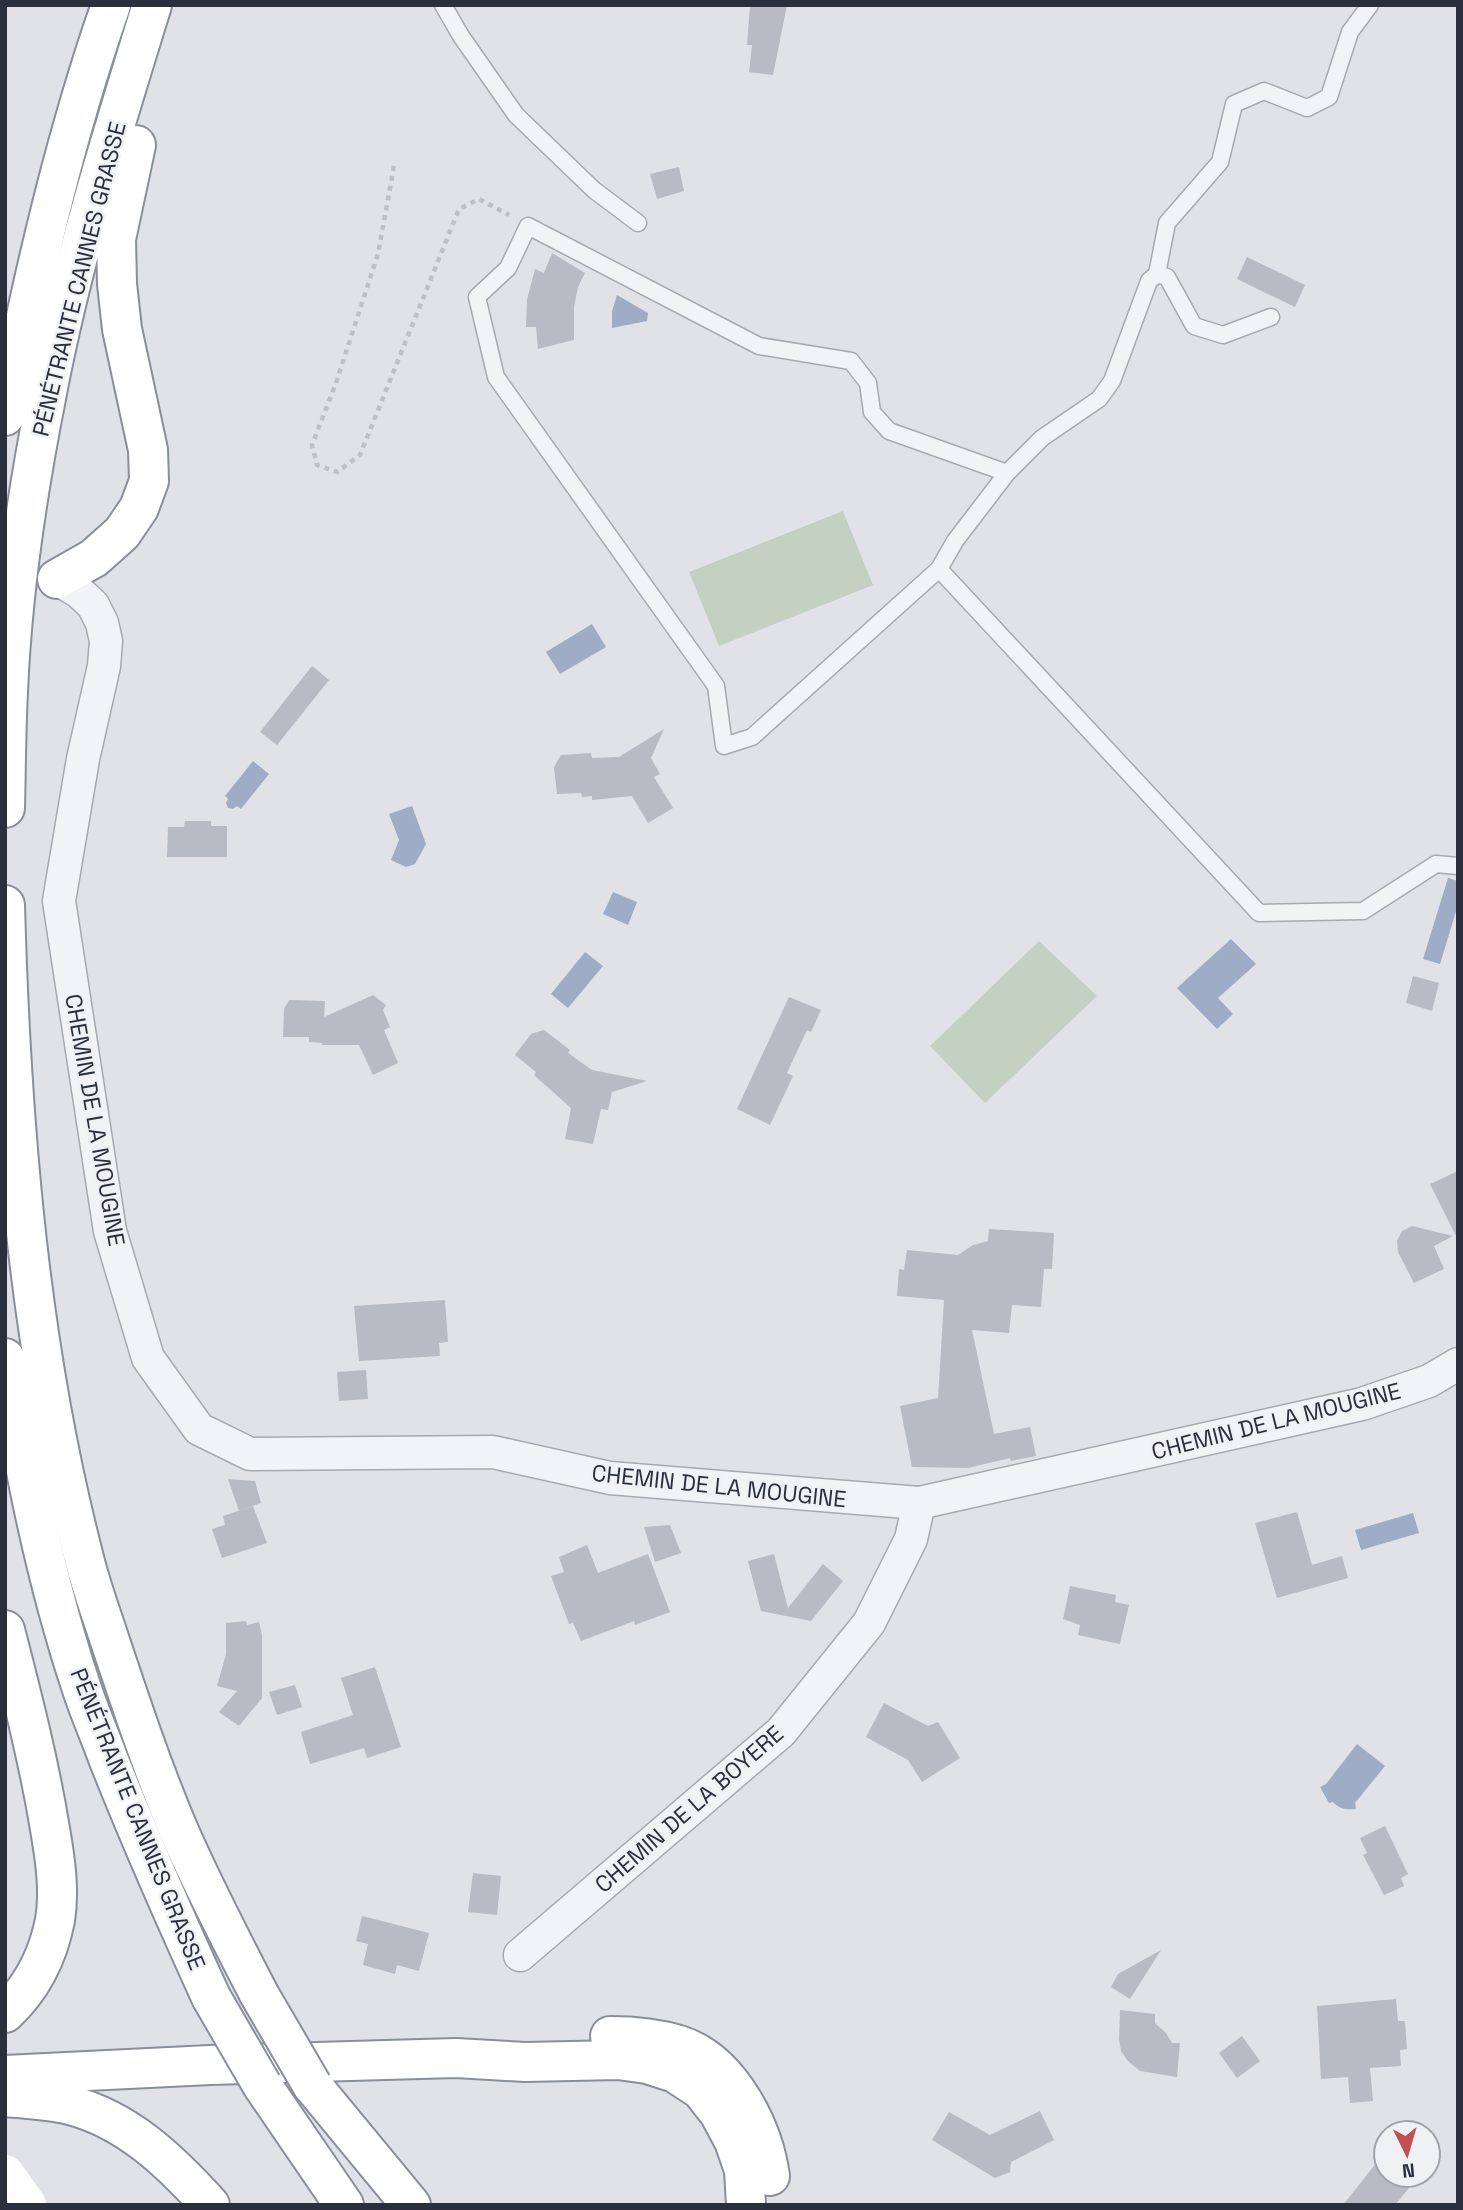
<svg xmlns="http://www.w3.org/2000/svg" width="1463" height="2210" viewBox="0 0 1463 2210" font-family="'Space Grotesk',sans-serif">
  <rect width="100%" height="100%" fill="#e0e2e8"/>
  <g fill="#c4d1c2">
    <polygon points="843,511 873,585 719,646 689,572"/>
    <polygon points="1039,941 1097,996 985,1103 930,1046"/>
  </g>
  <g fill="#9eadc5">
    <polygon points="617,295 648,313 647,321 612,328 612,311"/>
    <polygon points="592,624 606,647 560,674 546,652"/>
    <polygon points="253,761 269,774 241,809 237,806 233,809 228,808 226,803 228,799 225,796"/>
    <polygon points="412,806 426,844 415,864 406,867 391,860 399,840 389,814"/>
    <polygon points="1448,878 1458,881 1458,905 1440,964 1423,959"/>
    <polygon points="613,892 637,902 628,925 603,914"/>
    <polygon points="1231,939 1256,964 1218,998 1233,1014 1217,1029 1177,988"/>
    <polygon points="585,952 603,966 568,1008 551,994"/>
    <polygon points="1413,1513 1419,1533 1361,1550 1355,1530"/>
    <path d="M1357,1744L1385,1766L1355,1803L1356,1809C1345,1810 1340,1809 1333,1802L1329,1803L1320,1787L1326,1784Z"/>
  </g>
  <g fill="#b8bbc4">
    <polygon points="750,5 787,5 773,75 749,72 752,45 747,45"/>
    <polygon points="679,167 684,191 657,199 650,174"/>
    <polygon points="552,253 585,273 578,287 574,307 574,340 538,349 536,327 526,327 527,300 535,269 544,273"/>
    <polygon points="1247,257 1305,285 1295,307 1237,279"/>
    <polygon points="312,666 329,680 277,745 260,732"/>
    <polygon points="664,729 651,758 660,774 654,777 673,808 648,823 632,796 592,800 592,796 582,797 581,793 557,794 554,767 561,755 591,753 592,758 619,757"/>
    <polygon points="185,821 211,821 211,826 227,826 227,857 167,857 168,827 184,827"/>
    <polygon points="1413,976 1439,983 1432,1011 1406,1003"/>
    <polygon points="373,995 386,1005 383,1010 390,1027 384,1030 398,1063 373,1075 359,1045 322,1045 322,1043 309,1042 309,1037 283,1037 284,1009 289,1000 325,1001 324,1017"/>
    <polygon points="789,997 821,1010 811,1032 807,1030 787,1073 793,1076 770,1125 737,1109"/>
    <polygon points="544,1030 570,1050 568,1053 592,1070 647,1081 612,1092 608,1110 601,1109 593,1144 565,1139 571,1108 534,1075 536,1072 515,1055 531,1034"/>
    <polygon points="1458,1171 1458,1240 1430,1184"/>
    <polygon points="1412,1226 1453,1236 1434,1246 1444,1269 1414,1283 1398,1252 1397,1241 1402,1231"/>
    <polygon points="989,1229 1054,1233 1052,1269 1044,1269 1041,1307 1012,1305 1009,1333 972,1330 994,1434 1030,1427 1036,1456 1011,1461 1010,1458 968,1468 912,1467 900,1406 938,1398 944,1300 897,1296 899,1269 904,1270 907,1250 958,1255 973,1245 988,1241"/>
    <polygon points="445,1300 448,1342 439,1343 440,1356 359,1361 354,1306"/>
    <polygon points="366,1370 368,1399 339,1401 337,1372"/>
    <polygon points="228,1479 255,1481 261,1503 239,1511"/>
    <polygon points="253,1506 267,1543 222,1558 212,1529 225,1525 223,1516"/>
    <polygon points="1297,1512 1312,1565 1342,1556 1348,1578 1277,1598 1255,1523"/>
    <polygon points="670,1525 681,1553 655,1562 644,1527"/>
    <polygon points="587,1545 598,1573 648,1554 670,1612 635,1625 634,1621 581,1641 573,1623 569,1624 551,1576 564,1572 559,1557"/>
    <polygon points="774,1554 788,1608 823,1564 843,1581 811,1621 761,1611 748,1561"/>
    <polygon points="1070,1586 1116,1595 1115,1602 1129,1605 1120,1644 1078,1635 1080,1625 1063,1619"/>
    <polygon points="246,1621 247,1625 259,1622 262,1635 262,1698 239,1726 219,1712 237,1691 217,1686 226,1654 226,1623"/>
    <polygon points="375,1667 401,1747 367,1758 364,1748 310,1764 301,1732 353,1715 341,1678"/>
    <polygon points="295,1685 302,1707 277,1715 269,1692"/>
    <polygon points="884,1703 928,1726 938,1722 960,1758 922,1782 908,1760 866,1737"/>
    <polygon points="1385,1826 1408,1874 1401,1878 1404,1886 1384,1895 1363,1855 1367,1853 1360,1838"/>
    <polygon points="473,1873 501,1876 497,1915 468,1912"/>
    <polygon points="362,1916 429,1933 419,1971 397,1965 395,1974 363,1965 368,1944 356,1941"/>
    <polygon points="1161,1950 1130,1999 1111,1987 1118,1974"/>
    <polygon points="1396,1999 1398,2021 1405,2021 1407,2049 1400,2050 1401,2066 1370,2068 1373,2101 1350,2103 1348,2077 1321,2079 1317,2006"/>
    <polygon points="1120,2010 1155,2014 1155,2023 1166,2033 1172,2043 1180,2043 1177,2077 1140,2071 1127,2060 1121,2051 1119,2040"/>
    <polygon points="1242,2036 1260,2061 1237,2078 1219,2053"/>
    <polygon points="1040,2111 1054,2140 1011,2162 1010,2172 995,2178 932,2140 949,2112 990,2135"/>
    <polygon points="1377,2162 1386,2169 1386,2175 1393,2175 1409,2188 1395,2205 1343,2205"/>
  </g>
  <g fill="none" stroke-linecap="round" stroke-linejoin="round">
    <g stroke="#a6a9b2" stroke-width="19">
      <g id="service">
        <polyline points="443,5 461,36 516,115 594,190 638,223"/>
        <polyline points="1157,274 1167,223 1220,162 1234,104 1264,91 1307,108 1329,97 1350,32 1370,5"/>
        <polyline points="1007,473 889,431 872,412 868,383 851,361 759,346 528,226 508,268 477,297 496,377 716,686 724,746 752,737 939,569 1259,913 1363,911 1436,864 1458,866"/>
        <polyline points="939,569 955,541 1007,473 1042,438 1099,399 1112,381 1149,281 1157,274 1167,277 1194,326 1223,335 1271,317"/>
      </g>
    </g>
    <g stroke="#a6a9b2" stroke-width="35">
      <g id="minor">
        <polyline points="57,579 79,592 93,605 102,623 106,641 104,666 83,759 59,901 110,1231 148,1358 199,1429 250,1454 493,1452 610,1478 919,1503 1362,1404 1429,1381 1458,1364"/>
        <polyline points="520,1955 781,1732 869,1623 911,1539 919,1503"/>
      </g>
    </g>
    <g stroke="#898e9d" stroke-width="42">
      <g id="trunk">
        <path d="M5,416C33,278 64,139 111,5"/>
        <polyline points="57,579 94,558 122,533 139,508 149,481 148,450 122,329 117,284 116,239 136,145"/>
        <path d="M5,808C6,769 6,730 8,692C12,594 27,494 46,398C71,265 112,134 152,5"/>
        <path d="M5,905C11,1123 29,1347 84,1558C91,1587 102,1616 111,1644C132,1707 153,1770 179,1831C203,1886 231,1940 259,1994"/>
        <path d="M5,1358C24,1467 45,1577 80,1683C88,1709 99,1733 108,1758C140,1839 175,1918 211,1997"/>
        <path d="M5,1630C22,1696 39,1762 50,1829C55,1858 60,1891 55,1920C48,1956 32,1988 5,2013"/>
        <path d="M610,2036C633,2036 656,2038 679,2045C730,2061 763,2127 770,2176"/>
        <polyline points="5,2075 210,2065 456,2058 525,2062 618,2060 647,2064 675,2073 701,2090 719,2113 734,2141 744,2170 746,2205"/>
        <polyline points="262,2085 344,2205"/>
        <polyline points="312,2085 411,2205"/>
        <path d="M5,2097C27,2099 49,2100 70,2105C128,2120 171,2162 210,2205"/>
      </g>
    </g>
    <polyline stroke="#bec0c6" stroke-width="4.5" stroke-dasharray="5 5" stroke-linecap="butt" points="394,166 378,254 336,383 312,445 317,465 337,472 360,455 459,209 479,199 509,215"/>
    <use href="#service" stroke="#f2f3f6" stroke-width="16"/>
    <use href="#minor" stroke="#f2f3f6" stroke-width="32"/>
    <polyline stroke="#fff" stroke-width="38" points="5,2174 27,2205"/>
    <use href="#trunk" stroke="#fff" stroke-width="38"/>
    <g stroke="#898e9d" stroke-width="42" stroke-linecap="butt">
      <g id="trunk-bridge">
        <polyline points="259,1994 312,2085"/>
        <polyline points="211,1997 262,2085"/>
      </g>
    </g>
    <use href="#trunk-bridge" stroke="#fff" stroke-width="38"/>
  </g>
  <g text-anchor="middle" stroke-width="5" stroke-linejoin="round" paint-order="stroke">
    <g font-size="23" fill="#2a2f3e" stroke="#eff1f5">
      <text transform="translate(79 279) rotate(-76)" y="8">PÉNÉTRANTE CANNES GRASSE</text>
      <text transform="translate(95 1120) rotate(80)" y="8">CHEMIN DE LA MOUGINE</text>
      <text transform="translate(1276 1421) rotate(-14)" y="8">CHEMIN DE LA MOUGINE</text>
      <text transform="translate(719 1486) rotate(6)" y="8">CHEMIN DE LA MOUGINE</text>
      <text transform="translate(689 1809) rotate(-41)" y="8">CHEMIN DE LA BOYERE</text>
      <text transform="translate(138 1819) rotate(68)" y="8">PÉNÉTRANTE CANNES GRASSE</text>
    </g>
  </g>
  <rect width="1463" height="2210" fill="none" stroke="#2a2f3e" stroke-width="14"/>
  <g transform="translate(1407 2154) rotate(175)"><circle r="33" fill="#eff1f5" stroke="#a0a3ac" stroke-width="2"/>
  <path d="M0-5L12 26L0 18L-12 26Z" fill="#c24f54"/>
  <text y="-10" font-size="19" font-weight="bold" text-anchor="middle" fill="#2a2f3e">N</text>
  </g>
</svg>
